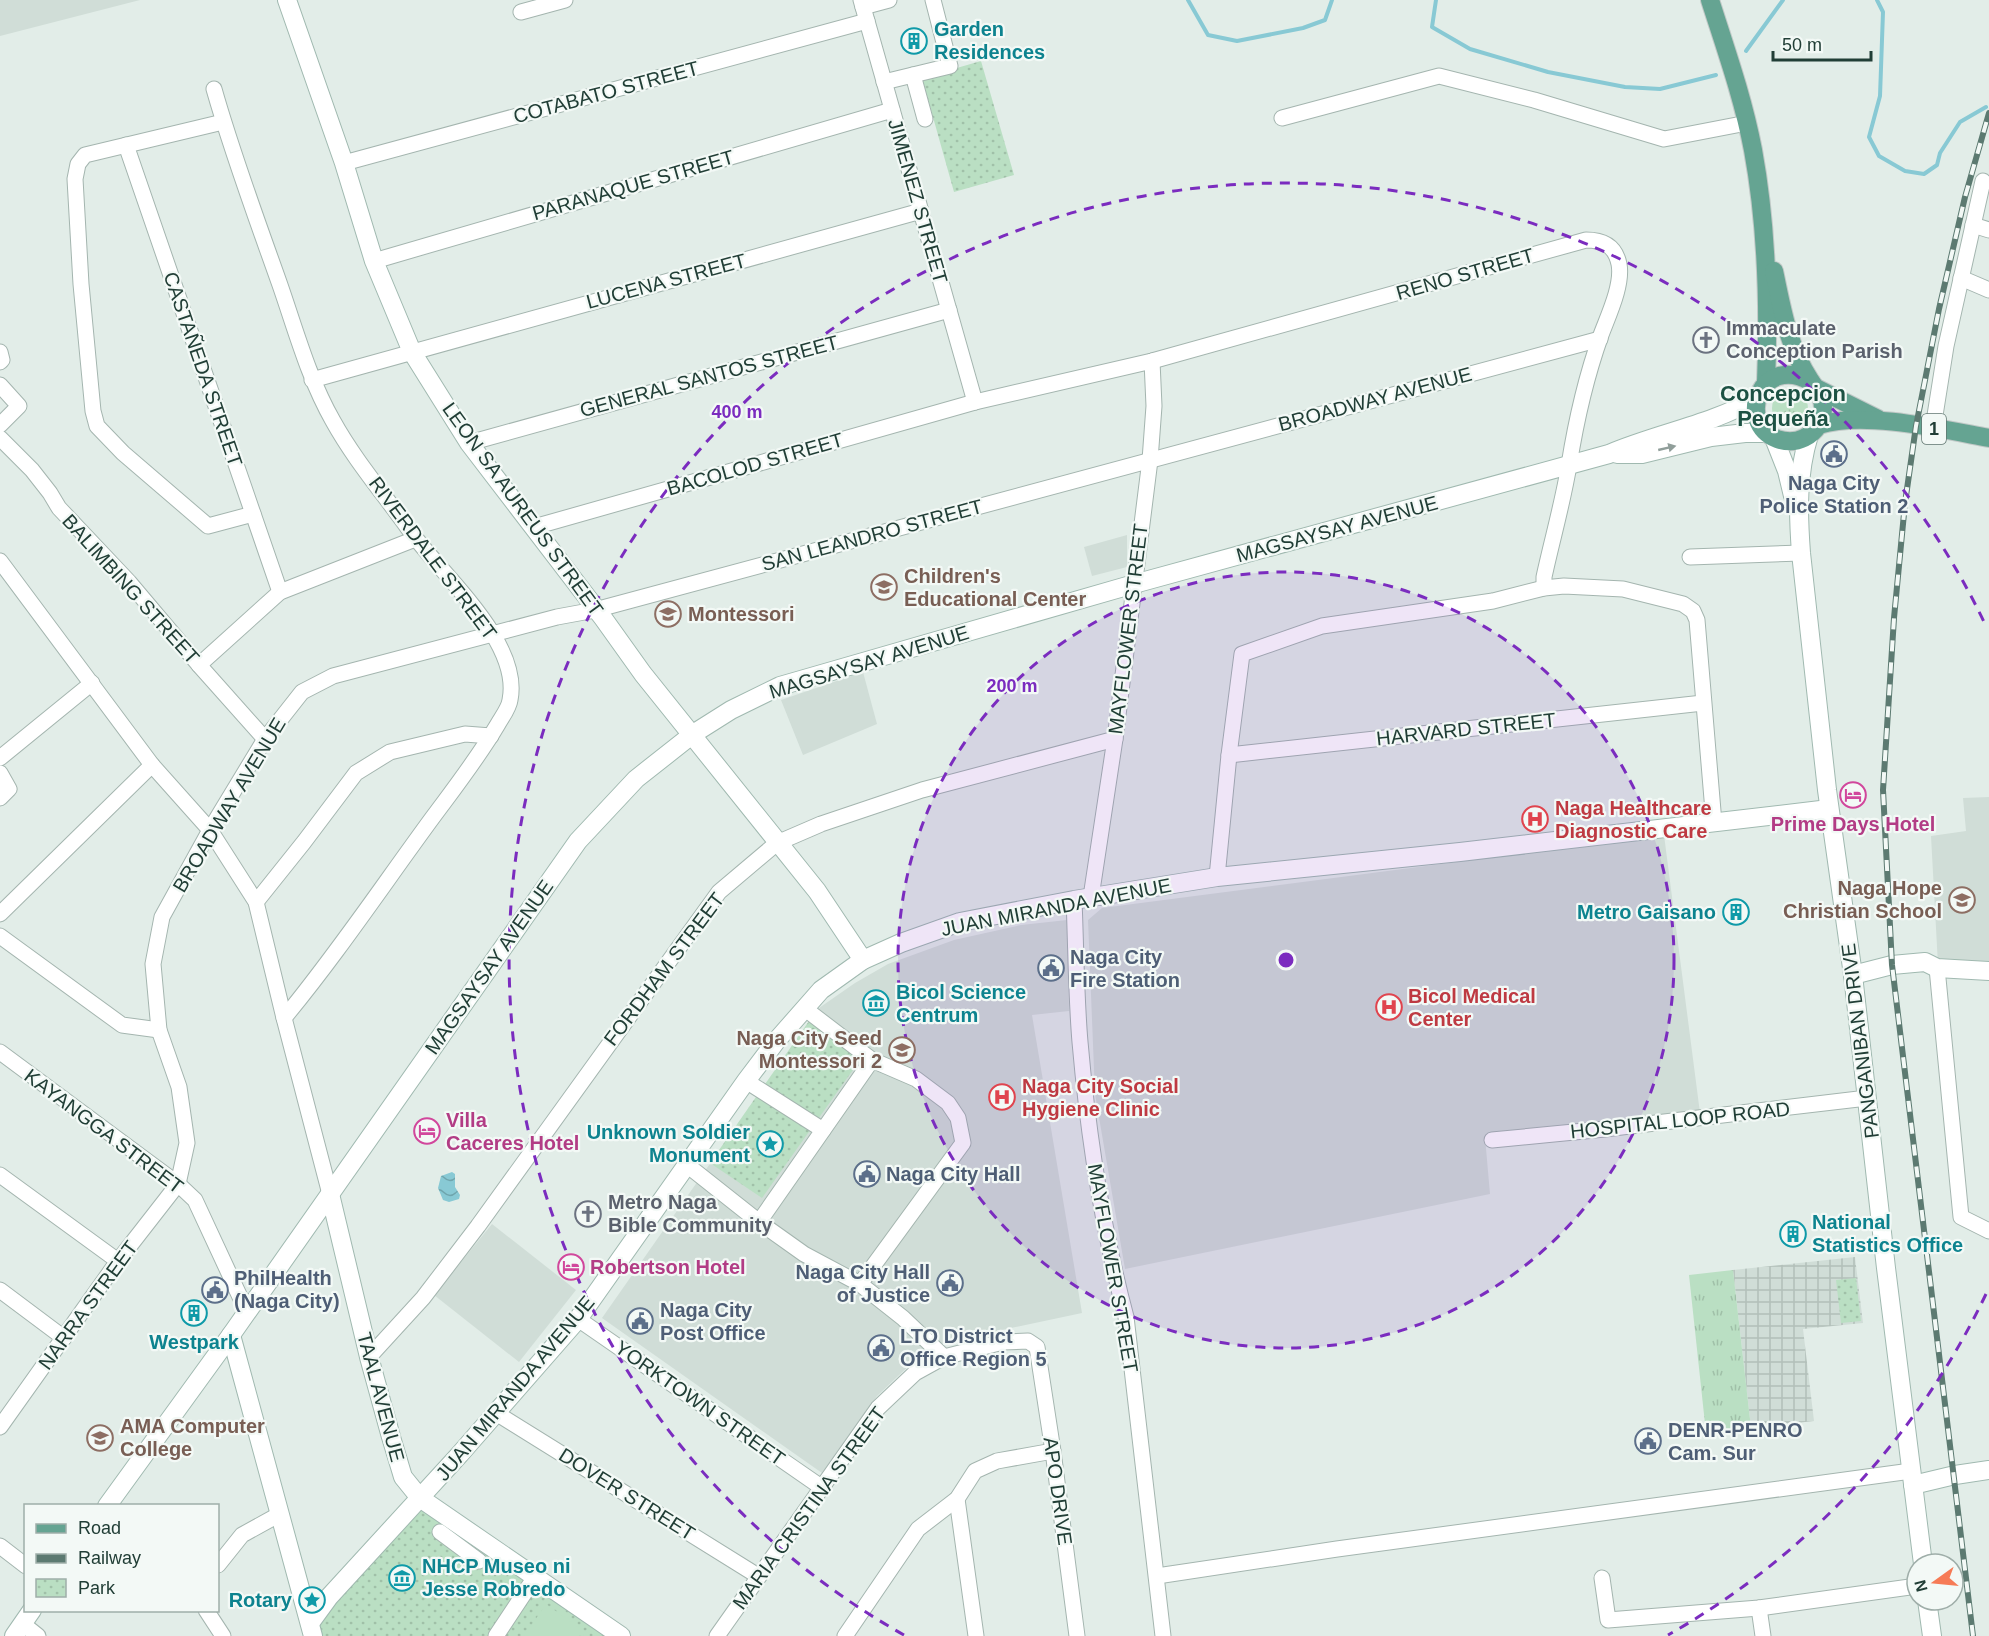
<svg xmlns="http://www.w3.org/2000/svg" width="1989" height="1636" viewBox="0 0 1989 1636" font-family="Arial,sans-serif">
  <defs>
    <pattern id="industrial-grid" width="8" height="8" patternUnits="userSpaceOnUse" patternTransform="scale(1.5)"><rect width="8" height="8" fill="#d0ddd7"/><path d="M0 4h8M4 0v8" fill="none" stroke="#b2bfb9"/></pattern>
    <pattern id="grass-tufts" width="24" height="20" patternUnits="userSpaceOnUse" patternTransform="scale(1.5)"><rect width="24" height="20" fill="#badfc3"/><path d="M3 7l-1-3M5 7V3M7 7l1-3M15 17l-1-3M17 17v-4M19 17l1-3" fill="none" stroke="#a0c0a8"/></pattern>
    <pattern id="park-dots" width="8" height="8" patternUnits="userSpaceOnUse" patternTransform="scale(1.5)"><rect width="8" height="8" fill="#badfc3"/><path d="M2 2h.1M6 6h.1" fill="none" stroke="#a0c0a8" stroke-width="1.8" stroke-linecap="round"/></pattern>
    <pattern id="water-waves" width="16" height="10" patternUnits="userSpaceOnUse" patternTransform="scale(1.5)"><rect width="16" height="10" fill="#88c9d4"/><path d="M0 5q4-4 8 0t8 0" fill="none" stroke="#6fa5ad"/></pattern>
  </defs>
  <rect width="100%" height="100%" fill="#e2ede8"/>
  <g fill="#d0ddd7">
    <polygon points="0,0 140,0 0,36"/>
    <polygon points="1127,535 1127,567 1092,576 1084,547"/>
    <polygon points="863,672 877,724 803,755 781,700"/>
    <polygon points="1989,797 1989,967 1938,965 1931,836 1966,831 1963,798"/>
    <polygon points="1664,835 1700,1113 1485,1137 1490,1194 1125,1269 1095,1094 1088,920 1102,908"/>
    <polygon points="1067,920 1069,1011 1032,1015 1082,1313 945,1342 916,1359 877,1396 822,1473 602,1318 819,1008 855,983 888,964 954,940 1021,925"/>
    <polygon points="492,1224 576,1290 519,1362 434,1295"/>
  </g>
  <polygon fill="url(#industrial-grid)" points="1855,1257 1863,1323 1803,1329 1814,1421 1751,1428 1733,1270"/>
  <g fill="url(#grass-tufts)">
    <circle cx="1790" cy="408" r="18"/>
    <polygon points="1733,1270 1751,1428 1706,1433 1689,1275"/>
  </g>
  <g fill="url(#park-dots)">
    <polygon points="981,61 1014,175 954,192 922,78"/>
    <polygon points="809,1021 860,1060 762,1198 710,1163"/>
    <polygon points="1856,1278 1861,1321 1841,1323 1836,1280"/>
    <polygon points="420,1498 621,1636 313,1636 329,1597"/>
  </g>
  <polygon fill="#badfc3" points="546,1604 588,1634 579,1636 524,1636"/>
  <polygon fill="url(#water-waves)" points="452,1172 455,1174 455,1187 460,1195 459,1199 449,1202 443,1200 438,1188 441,1176"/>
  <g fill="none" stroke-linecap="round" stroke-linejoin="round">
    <g stroke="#88c9d4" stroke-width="4">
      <polyline points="1188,0 1208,35 1237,41 1303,28 1325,20 1332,0"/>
      <polyline points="1436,0 1432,27 1470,49 1548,72 1625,87 1660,89 1716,75"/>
      <polyline points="1877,0 1883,12 1880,96 1869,137 1879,156 1905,171 1924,174 1937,165 1940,153 1960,122 1986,107"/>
      <polyline points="1746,51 1783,0"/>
    </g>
    <g stroke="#a4b5af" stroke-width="17">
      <g id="street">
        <polyline points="861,0 975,402"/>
        <polyline points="863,7 889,0"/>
        <polyline points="521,12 565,0"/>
        <polyline points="913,75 925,119"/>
        <polyline points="884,82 950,66 933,0"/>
        <path d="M214,89C233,156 257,220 280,285C296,331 309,379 333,421C354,459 383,493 408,528C439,573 522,641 510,700C509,708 502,717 498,724C478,758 456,786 433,817C383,885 337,954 284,1018"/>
        <polyline points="1282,118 1439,76 1534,100 1664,139 1747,123"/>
        <polyline points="223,122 85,155 78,164 75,179 81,284 93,411 97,426 123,453 208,526 253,514"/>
        <polyline points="126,145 280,592"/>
        <polyline points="344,163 867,21"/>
        <polyline points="1973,225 1989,230"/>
        <polyline points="374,261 892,110"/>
        <polyline points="1961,278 1989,290"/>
        <polyline points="0,352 2,360 0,362"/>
        <polyline points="312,380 921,211"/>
        <polyline points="0,385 19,406 0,425"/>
        <polyline points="1933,428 1946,346 1983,181"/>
        <polyline points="0,438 32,470 50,493 59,508 129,582 199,665 265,739"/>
        <polyline points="469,443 949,310"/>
        <path d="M534,527L975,402L1152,361L1586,240C1603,240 1615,245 1619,264C1623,285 1608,316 1601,335C1586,377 1576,421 1569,465C1563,502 1552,540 1544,577V588"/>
        <polyline points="1690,557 1801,553"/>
        <polyline points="0,561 152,765 210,830 256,902 284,1018 330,1194"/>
        <polyline points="199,665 280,592 415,539"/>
        <polyline points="1229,755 1703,703"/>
        <polyline points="0,758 92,683"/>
        <polyline points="0,773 9,789 0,798"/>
        <polyline points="1217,877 1229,755 1242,654 1322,626 1493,601 1544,588 1564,586 1623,589 1683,604 1693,611 1697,620 1714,823"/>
        <polyline points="1091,897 1115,739 1150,460 1154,406 1152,361"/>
        <path d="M1074,900C1076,947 1076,995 1080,1042C1088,1134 1102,1227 1126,1317L1163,1636"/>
        <polyline points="256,902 304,842 356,773 390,752 465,734 491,736"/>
        <polyline points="0,914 152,765"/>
        <polyline points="0,936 122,1025 159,1030"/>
        <polyline points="1937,968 1961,1217 1989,1231"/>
        <polyline points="804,1008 872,1060 916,1079 948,1103 958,1118 963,1143 860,1284"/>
        <polyline points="0,1052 178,1184 195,1200 247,1312"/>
        <polyline points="746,1081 823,1130"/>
        <polyline points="1492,1140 1605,1129 1867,1098"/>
        <polyline points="687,1165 759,1222 872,1060"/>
        <polyline points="0,1175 118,1261"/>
        <polyline points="759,1222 804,1254 860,1284 903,1318 944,1357"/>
        <polyline points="0,1290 64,1338"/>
        <polyline points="578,1319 821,1487"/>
        <polyline points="369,1357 423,1298 478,1226 719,892 777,843 821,824 922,790 1115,739"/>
        <polyline points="496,1413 758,1576"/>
        <polyline points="0,1427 118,1261 178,1184 187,1143 179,1087 159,1030 153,964 162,917 210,830 265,739 302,692 333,676 557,617 595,610 1600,339"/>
        <polyline points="957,1499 976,1636"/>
        <polyline points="440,1532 479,1561"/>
        <polyline points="0,1546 26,1566"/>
        <polyline points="218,1565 242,1535 280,1514"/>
        <polyline points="1157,1576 1337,1549 1911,1471"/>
        <polyline points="1602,1578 1608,1620 1759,1608 1917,1586"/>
        <polyline points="1759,1608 1763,1636"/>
        <polyline points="206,1610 223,1636"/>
        <polyline points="23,1624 38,1636"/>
        <polyline points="496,1636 535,1577"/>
        <polyline points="717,1636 878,1408 915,1373 944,1357 1003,1342 1028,1341 1037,1347 1053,1451 1077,1636"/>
        <polyline points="845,1636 918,1529 957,1499 975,1471 997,1461 1053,1451"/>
      </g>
    </g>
    <g stroke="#a0b9b0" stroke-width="20">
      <g id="secondary">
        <polyline points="287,0 344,163 374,261 412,352 469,443 603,618 643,674 817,891 863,960"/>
        <path d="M1809,435C1797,474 1798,513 1801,553L1827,790L1853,975L1886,1268L1923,1564"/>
        <polyline points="1774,438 1787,471 1793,496"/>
        <polyline points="1617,454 1642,454 1711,437 1745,433 1768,433"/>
        <polyline points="1853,975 1892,965 1925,962 1937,968 1989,971"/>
        <polyline points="330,1194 369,1357 391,1437 403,1477 420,1498 621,1636"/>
        <polyline points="231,1335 313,1636"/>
        <polyline points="1913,1485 1955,1475 1989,1470"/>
        <path d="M107,1506L231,1335L578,841L636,779L693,734L731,710L780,686L1134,584L1609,454C1658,433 1711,425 1757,398"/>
        <polyline points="1927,1600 1932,1636"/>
        <polyline points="310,1623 329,1597 460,1454 578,1319 746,1081 777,1040 821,990 863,960 901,943 960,922 1074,900 1217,877 1460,852 1829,809"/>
        <polyline points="14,1636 32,1610"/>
      </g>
    </g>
    <g stroke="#c1c9c7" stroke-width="20">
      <g id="primary">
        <path d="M1710,0C1726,50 1743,98 1753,150C1767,226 1769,306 1766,383"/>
        <path d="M1774,271C1782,308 1788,347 1810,380C1816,390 1823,395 1823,408C1823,421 1816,432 1804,438C1796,442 1786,442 1777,439C1735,422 1761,354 1810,381"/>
        <polyline points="1818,389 1878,419"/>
        <path d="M1819,425C1864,411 1941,429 1989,438"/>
      </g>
    </g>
    <use href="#street" stroke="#fff" stroke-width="15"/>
    <use href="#secondary" stroke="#fff" stroke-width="18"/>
    <use href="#primary" stroke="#65a492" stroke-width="18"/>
    <g stroke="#5c7a71" stroke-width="6">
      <polyline id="rail" points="1973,1636 1892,965 1883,790 1894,618 1905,503 1916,426 1939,309 1965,197 1989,113"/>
    </g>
    <use href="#rail" stroke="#f3f9f6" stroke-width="4" stroke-dasharray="11" stroke-linecap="butt"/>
  </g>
  <defs><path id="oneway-solid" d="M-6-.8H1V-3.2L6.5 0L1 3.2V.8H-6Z" transform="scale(1.5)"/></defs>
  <use fill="#909e9a" href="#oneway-solid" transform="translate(1667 448) rotate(-13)"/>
  <circle cx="1286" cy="960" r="388" fill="#7b2cbf" fill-opacity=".12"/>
  <g fill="none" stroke="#7b2cbf" stroke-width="3" stroke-dasharray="10 8">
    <circle cx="1286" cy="960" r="388"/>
    <path d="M1986 1294A776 776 0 0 1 1668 1635M904 1635A776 776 0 1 1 1986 626"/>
  </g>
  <defs>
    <g id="building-ring" transform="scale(1.35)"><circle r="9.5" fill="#f3f9f6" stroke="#0f9aa8" stroke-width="1.5"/><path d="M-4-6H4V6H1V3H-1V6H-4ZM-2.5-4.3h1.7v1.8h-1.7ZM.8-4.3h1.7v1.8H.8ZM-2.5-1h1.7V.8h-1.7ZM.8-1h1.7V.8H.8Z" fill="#0f9aa8"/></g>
    <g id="church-ring" transform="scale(1.35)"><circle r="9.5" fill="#f3f9f6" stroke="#6b7280" stroke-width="1.5"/><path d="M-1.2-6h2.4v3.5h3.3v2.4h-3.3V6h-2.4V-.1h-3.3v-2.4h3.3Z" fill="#6b7280"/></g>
    <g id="civic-ring" transform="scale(1.35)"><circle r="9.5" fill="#f3f9f6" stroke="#5c6f8a" stroke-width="1.5"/><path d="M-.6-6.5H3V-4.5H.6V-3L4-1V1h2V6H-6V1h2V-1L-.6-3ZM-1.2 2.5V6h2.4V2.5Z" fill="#5c6f8a"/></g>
    <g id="school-ring" transform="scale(1.35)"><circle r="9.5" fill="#f3f9f6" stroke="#8d6e63" stroke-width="1.5"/><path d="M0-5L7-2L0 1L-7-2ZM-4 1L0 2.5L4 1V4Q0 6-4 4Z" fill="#8d6e63"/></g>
    <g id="hotel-ring" transform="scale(1.35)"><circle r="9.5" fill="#f3f9f6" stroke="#d1479c" stroke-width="1.5"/><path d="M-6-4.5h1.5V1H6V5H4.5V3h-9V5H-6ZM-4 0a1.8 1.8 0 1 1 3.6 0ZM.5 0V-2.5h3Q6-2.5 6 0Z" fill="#d1479c"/></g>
    <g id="hospital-ring" transform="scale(1.35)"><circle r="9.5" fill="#f3f9f6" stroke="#e0444e" stroke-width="1.5"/><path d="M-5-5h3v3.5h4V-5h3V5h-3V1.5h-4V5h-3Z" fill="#e0444e"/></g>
    <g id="museum-ring" transform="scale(1.35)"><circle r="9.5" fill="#f3f9f6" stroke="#0f9aa8" stroke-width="1.5"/><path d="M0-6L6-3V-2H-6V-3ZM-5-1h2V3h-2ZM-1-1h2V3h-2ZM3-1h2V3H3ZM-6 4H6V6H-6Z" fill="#0f9aa8"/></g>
    <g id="sight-ring" transform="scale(1.35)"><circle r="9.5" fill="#f3f9f6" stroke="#0f9aa8" stroke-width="1.5"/><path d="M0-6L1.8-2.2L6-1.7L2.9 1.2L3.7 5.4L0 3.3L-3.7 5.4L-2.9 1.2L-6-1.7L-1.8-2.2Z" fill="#0f9aa8"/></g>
    <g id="university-ring" transform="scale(1.35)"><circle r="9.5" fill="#f3f9f6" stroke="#8d6e63" stroke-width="1.5"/><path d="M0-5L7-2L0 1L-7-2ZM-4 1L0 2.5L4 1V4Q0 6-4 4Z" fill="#8d6e63"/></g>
  </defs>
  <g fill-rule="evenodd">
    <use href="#building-ring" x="914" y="41"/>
    <use href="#church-ring" x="1706" y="340"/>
    <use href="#civic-ring" x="1834" y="454"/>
    <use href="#school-ring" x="884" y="587"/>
    <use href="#school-ring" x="668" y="614"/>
    <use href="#hotel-ring" x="1853" y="795"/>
    <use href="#hospital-ring" x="1535" y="819"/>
    <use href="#school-ring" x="1962" y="900"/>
    <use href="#building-ring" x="1736" y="912"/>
    <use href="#civic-ring" x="1051" y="968"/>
    <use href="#museum-ring" x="876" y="1003"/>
    <use href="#hospital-ring" x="1389" y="1007"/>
    <use href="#school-ring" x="902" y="1050"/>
    <use href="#hospital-ring" x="1002" y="1097"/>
    <use href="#hotel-ring" x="427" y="1131"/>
    <use href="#sight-ring" x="770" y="1144"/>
    <use href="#civic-ring" x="867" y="1174"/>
    <use href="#church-ring" x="588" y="1214"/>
    <use href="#building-ring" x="1793" y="1234"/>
    <use href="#hotel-ring" x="571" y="1267"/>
    <use href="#civic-ring" x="950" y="1283"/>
    <use href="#civic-ring" x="215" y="1290"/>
    <use href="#building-ring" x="194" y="1313"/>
    <use href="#civic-ring" x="640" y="1321"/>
    <use href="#civic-ring" x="881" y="1348"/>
    <use href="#university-ring" x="100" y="1438"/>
    <use href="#civic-ring" x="1648" y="1441"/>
    <use href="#museum-ring" x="402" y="1578"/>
    <use href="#sight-ring" x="312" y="1600"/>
  </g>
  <g text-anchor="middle" stroke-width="4.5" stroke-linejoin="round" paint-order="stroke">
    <rect fill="#f3f9f6" stroke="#607670" stroke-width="1.5" x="1922" y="414" width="24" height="30" rx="4.5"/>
    <g font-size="18" font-weight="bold" fill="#213e36">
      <text x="1934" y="435">1</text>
    </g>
    <g font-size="20" font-weight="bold" fill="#0d838f" stroke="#f3f9f6" text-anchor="start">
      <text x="934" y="36">Garden<tspan x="934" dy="23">Residences</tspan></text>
      <text x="1716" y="919" text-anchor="end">Metro Gaisano</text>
      <text x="896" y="999">Bicol Science<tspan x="896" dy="23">Centrum</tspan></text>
      <text x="750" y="1139" text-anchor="end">Unknown Soldier<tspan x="750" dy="23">Monument</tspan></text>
      <text x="1812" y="1229">National<tspan x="1812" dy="23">Statistics Office</tspan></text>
      <text x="194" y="1349" text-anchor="middle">Westpark</text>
      <text x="422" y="1573">NHCP Museo ni<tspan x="422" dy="23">Jesse Robredo</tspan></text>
      <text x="292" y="1607" text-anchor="end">Rotary</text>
    </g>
    <g font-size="20" fill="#213e36" stroke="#f3f9f6">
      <text transform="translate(606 92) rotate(-15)" y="7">COTABATO STREET</text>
      <text transform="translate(633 185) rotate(-16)" y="7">PARANAQUE STREET</text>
      <text transform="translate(918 201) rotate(74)" y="7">JIMENEZ STREET</text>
      <text transform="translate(1465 274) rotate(-16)" y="7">RENO STREET</text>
      <text transform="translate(666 281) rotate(-15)" y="7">LUCENA STREET</text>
      <text transform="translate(203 369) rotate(71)" y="7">CASTAÑEDA STREET</text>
      <text transform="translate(709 376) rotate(-15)" y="7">GENERAL SANTOS STREET</text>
      <text transform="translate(1375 399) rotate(-15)" y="7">BROADWAY AVENUE</text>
      <text transform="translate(755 464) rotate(-16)" y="7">BACOLOD STREET</text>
      <text transform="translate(523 509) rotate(54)" y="7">LEON SA AUREUS STREET</text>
      <text transform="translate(1337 529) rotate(-15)" y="7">MAGSAYSAY AVENUE</text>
      <text transform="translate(872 535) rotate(-15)" y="7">SAN LEANDRO STREET</text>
      <text transform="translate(433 558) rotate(53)" y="7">RIVERDALE STREET</text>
      <text transform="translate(131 589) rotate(48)" y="7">BALIMBING STREET</text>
      <text transform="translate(1128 629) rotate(-83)" y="7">MAYFLOWER STREET</text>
      <text transform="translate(869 662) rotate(-17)" y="7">MAGSAYSAY AVENUE</text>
      <text transform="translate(1466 729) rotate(-6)" y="7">HARVARD STREET</text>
      <text transform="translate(229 805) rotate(-59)" y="7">BROADWAY AVENUE</text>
      <text transform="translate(1056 907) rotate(-11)" y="7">JUAN MIRANDA AVENUE</text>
      <text transform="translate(489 967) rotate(-55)" y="7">MAGSAYSAY AVENUE</text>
      <text transform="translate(664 969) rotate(-53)" y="7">FORDHAM STREET</text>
      <text transform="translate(1860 1041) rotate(-97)" y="7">PANGANIBAN DRIVE</text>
      <text transform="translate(1680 1120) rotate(-6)" y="7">HOSPITAL LOOP ROAD</text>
      <text transform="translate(104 1131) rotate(37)" y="7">KAYANGGA STREET</text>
      <text transform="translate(1113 1268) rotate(80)" y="7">MAYFLOWER STREET</text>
      <text transform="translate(88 1305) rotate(-54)" y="7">NARRA STREET</text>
      <text transform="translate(515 1388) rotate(-50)" y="7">JUAN MIRANDA AVENUE</text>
      <text transform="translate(381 1397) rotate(75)" y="7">TAAL AVENUE</text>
      <text transform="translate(700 1403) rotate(35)" y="7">YORKTOWN STREET</text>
      <text transform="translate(1058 1491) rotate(82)" y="7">APO DRIVE</text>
      <text transform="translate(627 1494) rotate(32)" y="7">DOVER STREET</text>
      <text transform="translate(809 1508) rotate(-54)" y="7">MARIA CRISTINA STREET</text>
    </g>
    <g font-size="20" font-weight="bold" fill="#5b616d" stroke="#f3f9f6" text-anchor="start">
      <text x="1726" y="335">Immaculate<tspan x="1726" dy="23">Conception Parish</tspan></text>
      <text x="608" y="1209">Metro Naga<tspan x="608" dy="23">Bible Community</tspan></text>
    </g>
    <g font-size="20" font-weight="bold" fill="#4e5e75" stroke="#f3f9f6" text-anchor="start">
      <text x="1834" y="490" text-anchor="middle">Naga City<tspan x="1834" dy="23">Police Station 2</tspan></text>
      <text x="1070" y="964">Naga City<tspan x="1070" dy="23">Fire Station</tspan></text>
      <text x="886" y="1181">Naga City Hall</text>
      <text x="930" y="1279" text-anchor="end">Naga City Hall<tspan x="930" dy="23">of Justice</tspan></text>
      <text x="234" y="1285">PhilHealth<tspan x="234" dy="23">(Naga City)</tspan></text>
      <text x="660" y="1317">Naga City<tspan x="660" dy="23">Post Office</tspan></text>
      <text x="900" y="1343">LTO District<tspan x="900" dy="23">Office Region 5</tspan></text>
      <text x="1668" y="1437">DENR-PENRO<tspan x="1668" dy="23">Cam. Sur</tspan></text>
    </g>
    <g font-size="20" font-weight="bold" fill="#785e54" stroke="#f3f9f6" text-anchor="start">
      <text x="904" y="583">Children's<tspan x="904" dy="23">Educational Center</tspan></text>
      <text x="688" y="621">Montessori</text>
      <text x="1942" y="895" text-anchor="end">Naga Hope<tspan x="1942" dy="23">Christian School</tspan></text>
      <text x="882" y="1045" text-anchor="end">Naga City Seed<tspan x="882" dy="23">Montessori 2</tspan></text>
      <text x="120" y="1433">AMA Computer<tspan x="120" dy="23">College</tspan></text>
    </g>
    <g font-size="20" font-weight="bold" fill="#be3a42" stroke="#f3f9f6" text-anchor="start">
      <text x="1555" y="815">Naga Healthcare<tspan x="1555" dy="23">Diagnostic Care</tspan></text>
      <text x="1408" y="1003">Bicol Medical<tspan x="1408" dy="23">Center</tspan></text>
      <text x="1022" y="1093">Naga City Social<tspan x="1022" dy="23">Hygiene Clinic</tspan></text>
    </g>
    <g font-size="20" font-weight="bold" fill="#b23c85" stroke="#f3f9f6" text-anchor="start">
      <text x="1853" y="831" text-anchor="middle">Prime Days Hotel</text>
      <text x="446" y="1127">Villa<tspan x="446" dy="23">Caceres Hotel</tspan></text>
      <text x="590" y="1274">Robertson Hotel</text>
    </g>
    <g font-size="22" font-weight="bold" fill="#1c5143" stroke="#f3f9f6">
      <text x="1783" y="401">Concepcion<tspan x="1783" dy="25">Pequeña</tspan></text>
    </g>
  </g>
  <circle cx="1286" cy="960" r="9" fill="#7b2cbf" stroke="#f3f9f6" stroke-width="3"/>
  <g font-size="18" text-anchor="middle" font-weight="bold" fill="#7b2cbf" stroke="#f3f9f6" stroke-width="4.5" stroke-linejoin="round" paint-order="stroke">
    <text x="737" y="418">400 m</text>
    <text x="1012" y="692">200 m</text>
  </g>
  <rect x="24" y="1504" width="195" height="108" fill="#f3f9f6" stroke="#9faea9" stroke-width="1.5"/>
  <rect x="36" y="1524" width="30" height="9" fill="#65a492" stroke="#9faea9" stroke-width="1.5"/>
  <text x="78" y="1534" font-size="18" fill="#213e36">Road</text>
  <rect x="36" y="1554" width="30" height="9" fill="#5c7a71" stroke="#9faea9" stroke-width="1.5"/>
  <text x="78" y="1564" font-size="18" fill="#213e36">Railway</text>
  <rect x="36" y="1579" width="30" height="18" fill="url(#park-dots)" stroke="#9faea9" stroke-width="1.5"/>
  <text x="78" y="1594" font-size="18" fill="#213e36">Park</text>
  <g transform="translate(1935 1582) rotate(255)"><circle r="28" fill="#f3f9f6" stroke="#9faea9" stroke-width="1.5"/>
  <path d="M0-4.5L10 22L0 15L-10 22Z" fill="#f67b56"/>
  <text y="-9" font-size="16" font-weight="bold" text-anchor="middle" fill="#213e36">N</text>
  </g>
  <path d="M1773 51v9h98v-9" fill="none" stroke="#213e36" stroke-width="3"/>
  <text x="1782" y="51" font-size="18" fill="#213e36" stroke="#f3f9f6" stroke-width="4.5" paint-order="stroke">50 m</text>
</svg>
